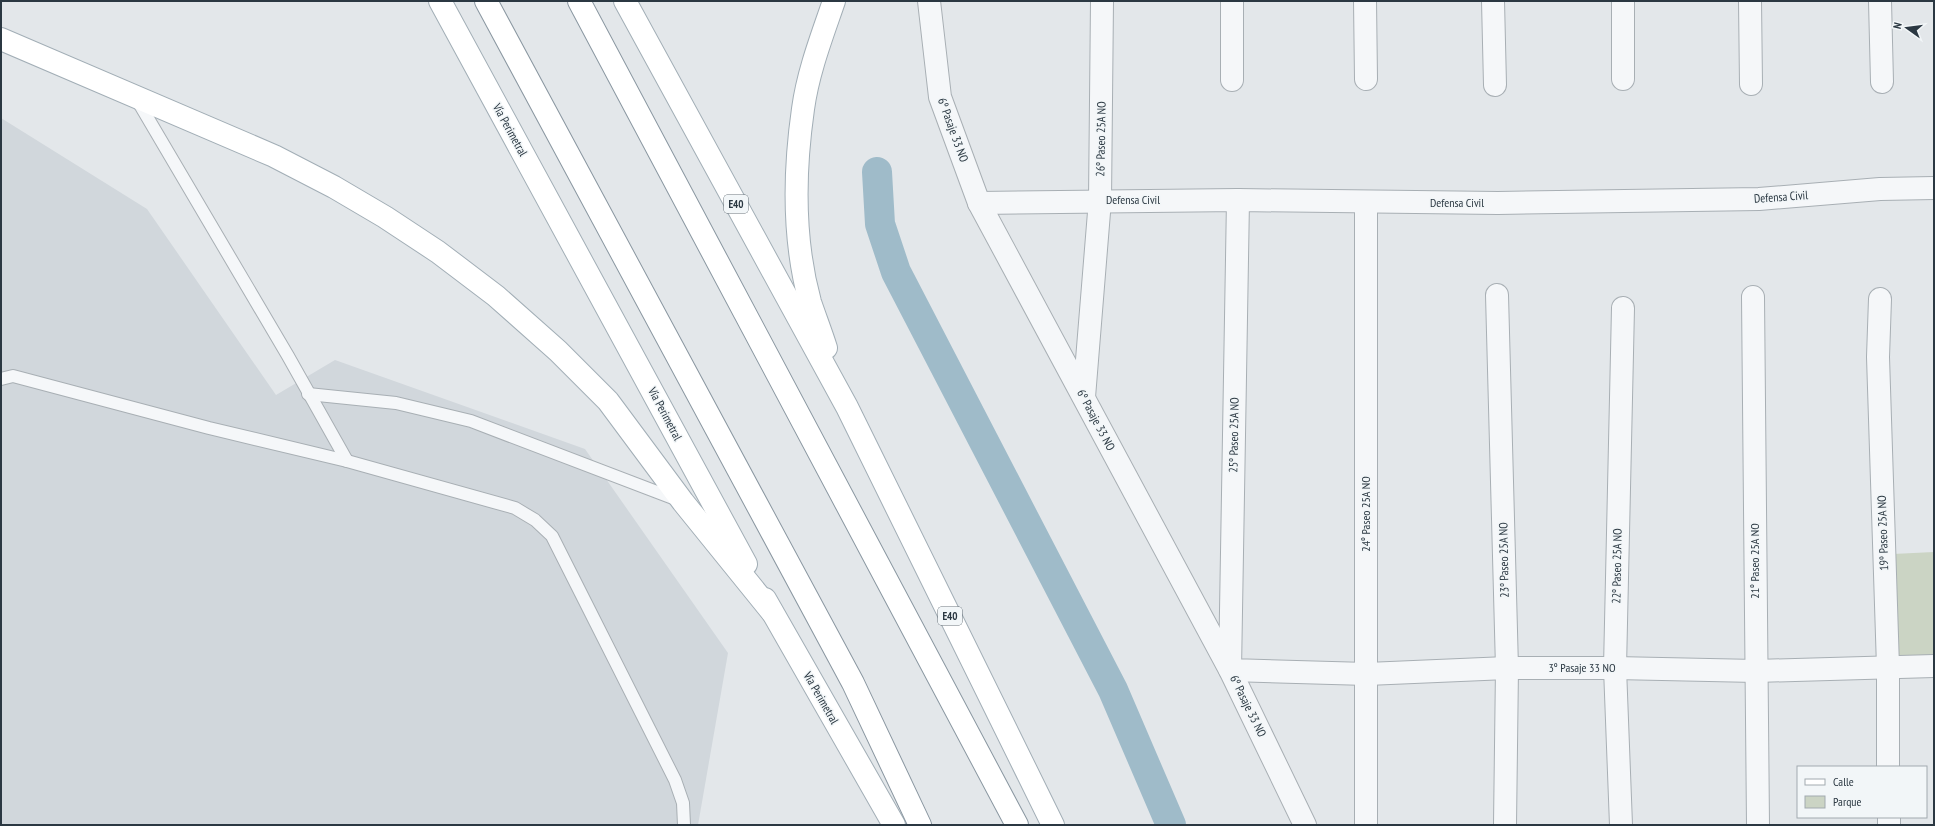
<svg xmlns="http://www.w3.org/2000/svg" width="1935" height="826" viewBox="0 0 1935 826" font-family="'PT Sans Narrow',sans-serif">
  <rect width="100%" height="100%" fill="#e3e7ea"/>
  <polygon fill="#d1d7dc" points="1,118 147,209 276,395 335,360 585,449 728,653 698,825 1,825"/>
  <polygon fill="#cbd4c4" points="1934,552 1934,660 1894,660 1893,554"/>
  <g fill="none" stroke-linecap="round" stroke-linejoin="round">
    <polyline stroke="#9fbbc9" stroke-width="30" points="877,172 880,224 896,272 1113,690 1171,825"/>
    <g stroke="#a8afb4" stroke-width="14">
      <g id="service">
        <polyline points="136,98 288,356 347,461"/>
        <polyline points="1,379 13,376 209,428 347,461 515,508 535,520 552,536 675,780 683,803 684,825"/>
        <polyline points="308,394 396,403 471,421 678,500"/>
      </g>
    </g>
    <g stroke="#a8afb4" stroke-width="24">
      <g id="minor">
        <polyline points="929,1 940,97 979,203 1230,670 1305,825"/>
        <polyline points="1365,1 1366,79"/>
        <polyline points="1493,1 1495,85"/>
        <polyline points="1623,1 1623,79"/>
        <polyline points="1750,1 1751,84"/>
        <polyline points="1880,1 1882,82"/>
        <polyline points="1232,80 1232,1"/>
        <polyline points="1238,200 1230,670 1367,674 1507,668 1615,668 1756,671 1934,666"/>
        <polyline points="979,203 1238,200 1498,203 1759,199 1880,189 1934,188"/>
        <polyline points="1366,203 1366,825"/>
        <polyline points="1497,295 1507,668 1505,825"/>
        <polyline points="1753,297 1758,825"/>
        <polyline points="1880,299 1878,357 1888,667 1888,767"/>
        <polyline points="1084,397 1100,200 1102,1"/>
        <polyline points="1889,817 1889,825"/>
        <polyline points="1621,825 1615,668 1623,308"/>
      </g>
    </g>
    <g stroke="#a2aeb6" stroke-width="24">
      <g id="primary">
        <polyline points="440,1 746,564"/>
        <polyline points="625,1 847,407 1053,825"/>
        <polyline points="1,39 274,156 334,187 385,217 438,252 496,296 558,351 608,401 683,502 772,612"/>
        <path d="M826,348C821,332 815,317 810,302C793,240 794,172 803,109C808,72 822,36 834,1"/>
        <polyline points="765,599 894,825"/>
      </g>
    </g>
    <g stroke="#8a97a1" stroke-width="24">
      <g id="trunk">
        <polyline points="486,1 853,683 920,825"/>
        <polyline points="579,1 1017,825"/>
      </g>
    </g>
    <use href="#service" stroke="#f5f7f9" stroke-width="12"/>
    <use href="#minor" stroke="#f5f7f9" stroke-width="22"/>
    <use href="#primary" stroke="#fff" stroke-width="22"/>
    <use href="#trunk" stroke="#fff" stroke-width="22"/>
  </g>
  <g text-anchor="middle" stroke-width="3" stroke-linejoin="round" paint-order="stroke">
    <g fill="#f2f6f8" stroke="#677179" stroke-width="1">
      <rect x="724" y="195" width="24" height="18" rx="3"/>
      <rect x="938" y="607" width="24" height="18" rx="3"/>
    </g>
    <g font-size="11" font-weight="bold" fill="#2b3842">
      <text x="736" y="208">E40</text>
      <text x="950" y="620">E40</text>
    </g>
    <g font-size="12" fill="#2b3842" stroke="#f2f6f8">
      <text transform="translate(510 130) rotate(61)" y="4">Vía Perimetral</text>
      <text transform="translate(953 130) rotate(70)" y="4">6º Pasaje 33 NO</text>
      <text transform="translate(1101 139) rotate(-89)" y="4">26º Paseo 25A NO</text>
      <text transform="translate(1781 197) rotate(-4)" y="4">Defensa Civil</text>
      <text x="1133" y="204">Defensa Civil</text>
      <text x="1457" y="207">Defensa Civil</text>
      <text transform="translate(665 414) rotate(62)" y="4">Vía Perimetral</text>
      <text transform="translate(1096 420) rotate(62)" y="4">6º Pasaje 33 NO</text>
      <text transform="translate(1234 435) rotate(-89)" y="4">25º Paseo 25A NO</text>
      <text transform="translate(1366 514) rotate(-90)" y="4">24º Paseo 25A NO</text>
      <text transform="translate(1883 533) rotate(-92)" y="4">19º Paseo 25A NO</text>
      <text transform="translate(1504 560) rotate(-91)" y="4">23º Paseo 25A NO</text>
      <text transform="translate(1755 561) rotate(-90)" y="4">21º Paseo 25A NO</text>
      <text transform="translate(1617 566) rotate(-89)" y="4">22º Paseo 25A NO</text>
      <text x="1582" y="672">3º Pasaje 33 NO</text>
      <text transform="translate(821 698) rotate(60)" y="4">Vía Perimetral</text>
      <text transform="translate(1248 706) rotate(64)" y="4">6º Pasaje 33 NO</text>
    </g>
  </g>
  <rect width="1935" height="826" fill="none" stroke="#2b3842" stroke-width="4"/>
  <rect x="1797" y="766" width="130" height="52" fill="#f2f6f8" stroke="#a2aaaf"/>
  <rect x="1805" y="779" width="20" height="6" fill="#ffffff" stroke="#a2aaaf"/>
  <text x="1833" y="786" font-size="12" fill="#2b3842">Calle</text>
  <rect x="1805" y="796" width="20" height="12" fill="#cbd4c4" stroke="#a2aaaf"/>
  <text x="1833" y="806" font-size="12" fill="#2b3842">Parque</text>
  <g transform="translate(1907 28) rotate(284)" stroke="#f2f6f8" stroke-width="3" paint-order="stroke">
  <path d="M0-3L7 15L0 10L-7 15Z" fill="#2b3842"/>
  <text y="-6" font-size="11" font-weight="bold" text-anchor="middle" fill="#2b3842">N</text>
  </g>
</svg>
